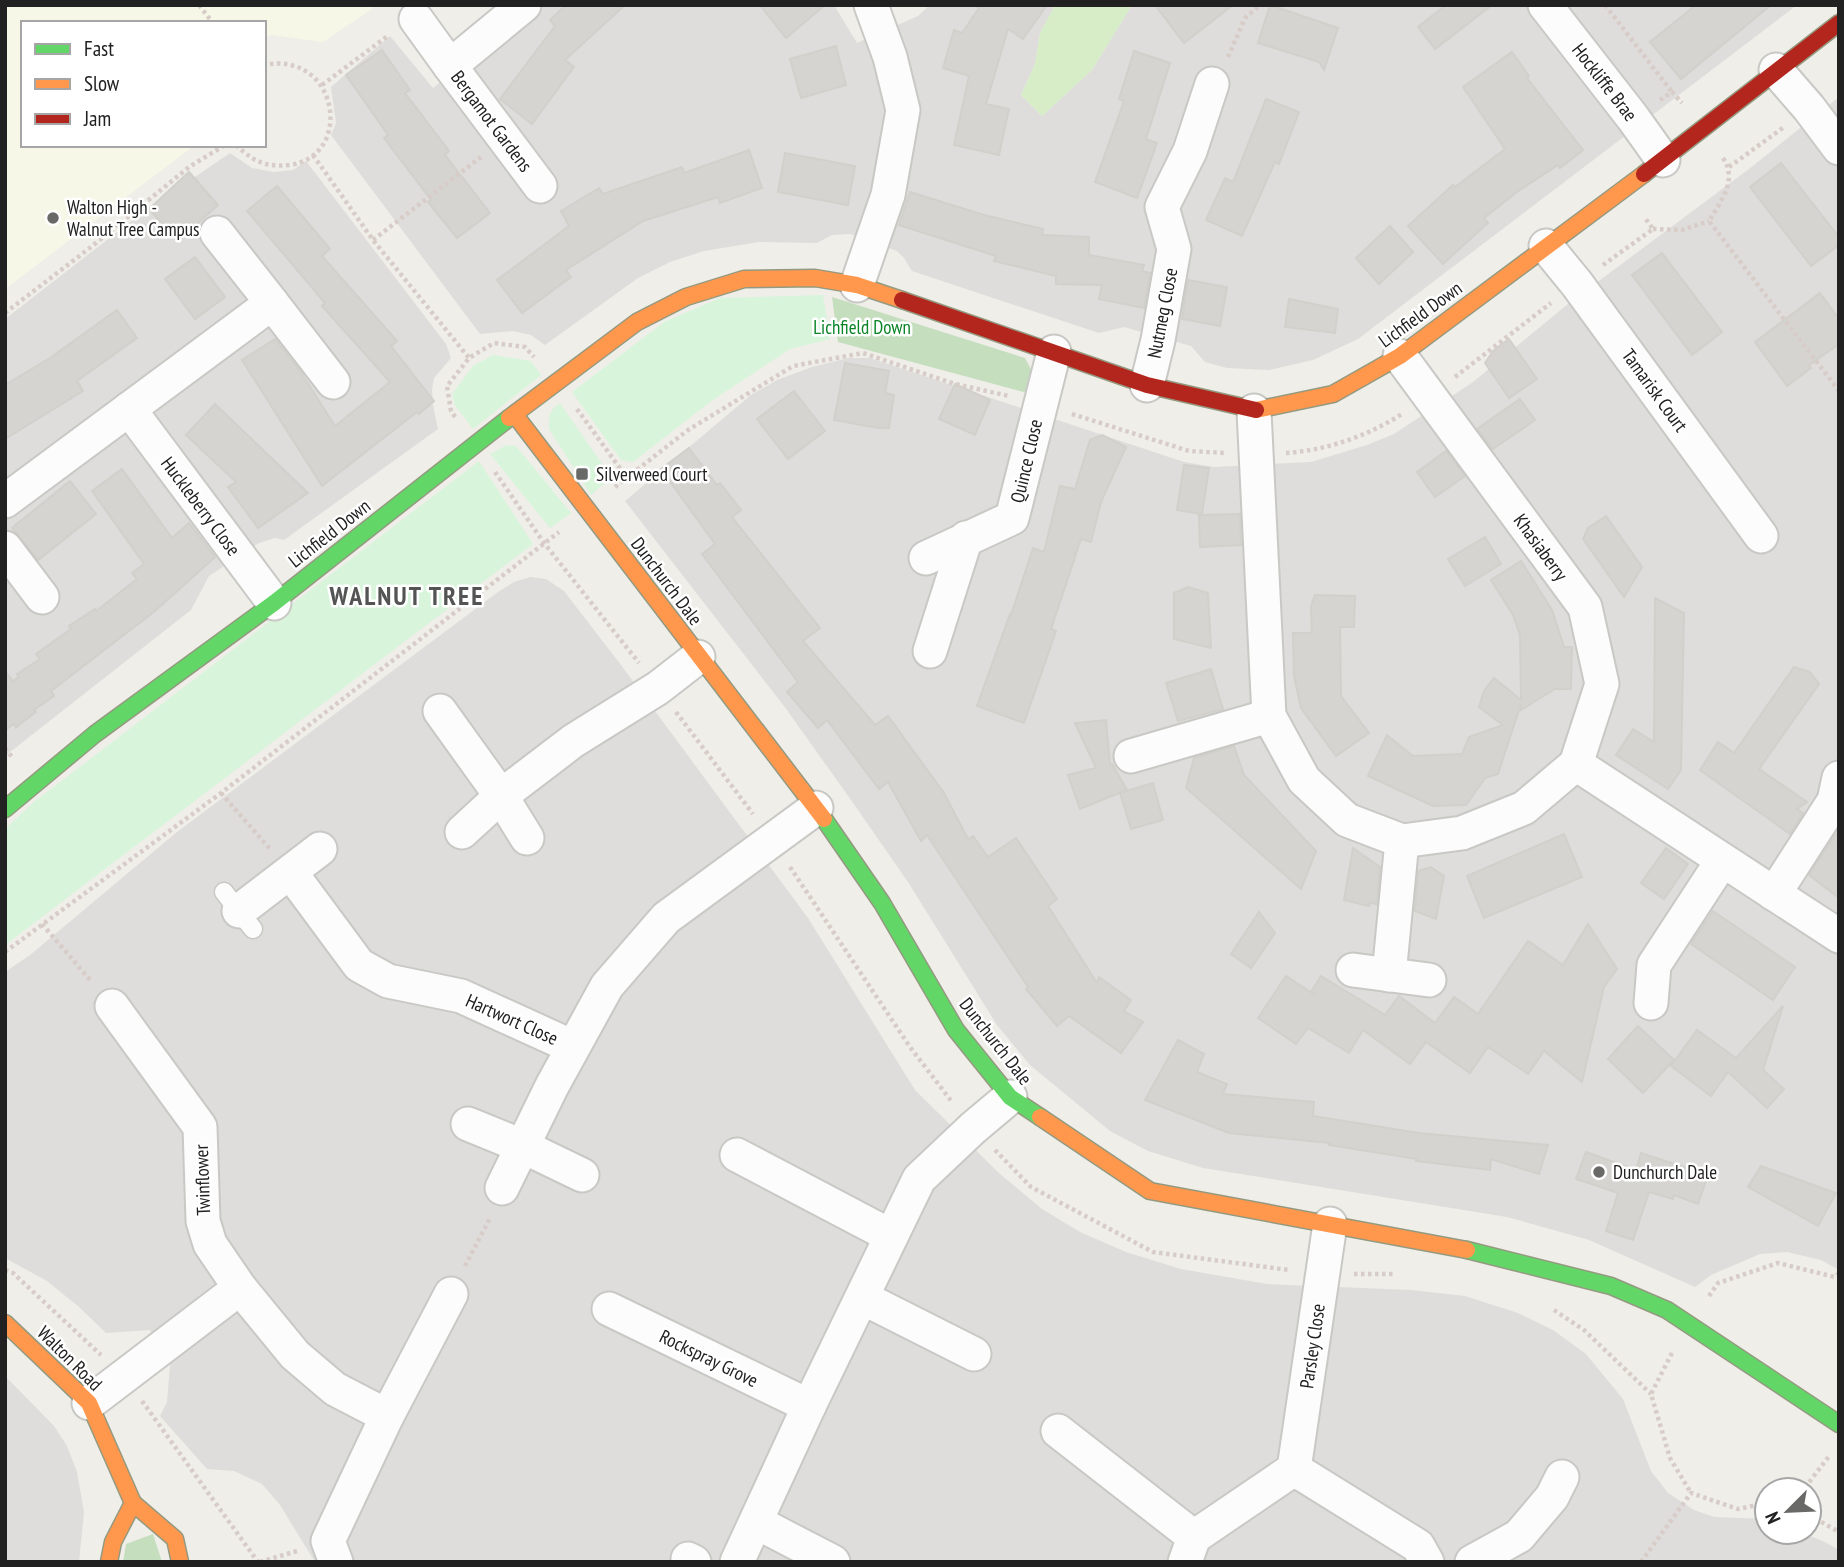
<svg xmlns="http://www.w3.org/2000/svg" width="1844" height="1567" viewBox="0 0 1844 1567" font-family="'PT Sans Narrow',sans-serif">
  <rect width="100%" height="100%" fill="#efeee9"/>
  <g fill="#dedddb">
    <polygon points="538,5 834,5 857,43 918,16 930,5 1055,5 1040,33 1035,64 1021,95 1042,116 1092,70 1132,5 1797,5 1358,339 1313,360 1269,370 1227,368 1205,362 1191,346 1124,327 1099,333 912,271 904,258 897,251 850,234 832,235 817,243 759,242 704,251 670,262 638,278 545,345 531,335 513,331 480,334 331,135 336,123 331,87 390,36 433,88"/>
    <polygon points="1839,97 1839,1270 1821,1260 1787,1252 1760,1254 1711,1275 1695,1287 1589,1240 1507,1217 1203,1168 1148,1151 1110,1131 1030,1065 997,1025 908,882 851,800 784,706 625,501 751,395 777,380 812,367 848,358 870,358 1184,462 1214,467 1311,462 1367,445 1394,434 1473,382 1568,304 1749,169"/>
    <polygon points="230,153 252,168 274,172 293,170 306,161 446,344 451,358 434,378 432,390 433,406 438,429 284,540 275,538 259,543 209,576 191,610 5,756 5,319 134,219"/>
    <polygon points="530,577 546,579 564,591 621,665 808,918 915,1090 1000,1174 1042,1209 1080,1232 1126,1252 1181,1269 1267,1284 1411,1290 1465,1296 1518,1313 1553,1330 1586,1354 1623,1399 1651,1471 1668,1493 1694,1510 1714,1517 1767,1519 1767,1532 1801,1532 1825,1542 1839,1550 1839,1562 315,1562 280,1505 262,1484 234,1471 207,1469 160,1416 167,1402 170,1365 150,1330 106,1333 79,1307 47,1281 5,1258 5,972 30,955 177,832 498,592 514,582"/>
    <polygon points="5,1376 54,1426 67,1446 77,1472 84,1512 79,1562 5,1562"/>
  </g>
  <polygon fill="#f6f7e6" points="5,5 378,5 323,42 272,35 264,37 264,23 23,23 23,145 195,145 5,289"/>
  <polygon fill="#d6edc8" points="1055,5 1132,5 1092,70 1042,116 1021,95 1035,64 1040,33"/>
  <g fill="#c5debe">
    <polygon points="832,297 1025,358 1034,375 1031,394 838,342"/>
    <polygon points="153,1534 162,1562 123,1562 126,1544"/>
  </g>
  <g fill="#d8f5dc">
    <polygon points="823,295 830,339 790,349 710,402 633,462 621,460 572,392 664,322 720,298"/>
    <polygon points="493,355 531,361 541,375 473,429 455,405 452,394 473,366"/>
    <path d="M560,403L611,477L591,495L549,429C548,417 549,410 560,403Z"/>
    <polygon points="507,445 516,446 571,513 550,528 490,454"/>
    <polygon points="479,461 533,544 5,945 5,829 34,802"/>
  </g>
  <g fill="#d6d4d0" stroke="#d2d0cb" stroke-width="2">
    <polygon points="566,5 625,5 565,60 574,67 532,124 500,99 555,26 550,20"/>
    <polygon points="760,5 825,5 786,38"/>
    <polygon points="975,5 1047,5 1023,39 1008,29 986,104 1009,109 999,155 954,145 969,76 943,68 954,30 962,33 979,8"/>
    <polygon points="1155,5 1233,5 1184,43"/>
    <polygon points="1270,5 1338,28 1324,70 1319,62 1258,43"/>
    <polygon points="1446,5 1492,5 1435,49 1418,27"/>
    <polygon points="1696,5 1771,5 1681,79 1650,42"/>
    <polygon points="836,46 846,85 801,98 790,59"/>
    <polygon points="382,50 410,90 405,93 449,151 445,155 490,213 457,238 428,202 431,200 384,138 388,135 346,75"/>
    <polygon points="1134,51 1170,63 1146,139 1157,143 1137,198 1095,182 1124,101 1119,99"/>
    <polygon points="1512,52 1529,76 1527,78 1583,150 1560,168 1558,165 1517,192 1484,218 1488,223 1443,264 1408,226 1453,185 1455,187 1505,149 1463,87"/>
    <polygon points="1266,99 1299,112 1279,164 1275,162 1242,236 1206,220 1225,178 1233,182"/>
    <polygon points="749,150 762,188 720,203 718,197 643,221 566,270 571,277 522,313 497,280 569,226 561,211 599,188 603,194 682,167 684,173"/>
    <polygon points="785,153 855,166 848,205 778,192"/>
    <polygon points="1781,163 1839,237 1839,245 1811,266 1750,187"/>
    <polygon points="189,172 218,205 178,241 149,209"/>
    <polygon points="277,186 330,249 322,256 397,341 391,346 434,401 419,414 417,412 322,486 242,360 275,339 300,371 335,426 390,382 322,306 325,303 247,211"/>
    <polygon points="910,192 984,215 1043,229 1042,235 1089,237 1089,255 1144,265 1142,271 1150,273 1144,308 1099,299 1102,285 1056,284 1056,276 994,261 996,256 899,225"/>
    <polygon points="1390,226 1413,252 1379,284 1356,258"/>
    <polygon points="1662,253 1722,332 1692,355 1632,275"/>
    <polygon points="195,257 225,297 195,319 165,279"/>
    <polygon points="1188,280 1227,287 1220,326 1182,319"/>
    <polygon points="1820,293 1839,319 1839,344 1809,365 1811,368 1787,386 1755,342"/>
    <polygon points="1289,299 1338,309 1335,333 1285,327"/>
    <polygon points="117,310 137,338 77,381 83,391 5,439 5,385 50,358"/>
    <polygon points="1509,339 1537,379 1509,398 1485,363 1494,350"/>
    <polygon points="845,363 889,371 885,393 894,395 889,428 878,428 834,420"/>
    <polygon points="955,384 990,400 975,435 939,419"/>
    <polygon points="794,391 825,431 788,459 757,419"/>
    <polygon points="1520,399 1535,420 1493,449 1477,429"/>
    <polygon points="215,404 308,493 258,528 228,487 236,482 186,435"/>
    <polygon points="1102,435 1126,447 1101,502 1091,542 1081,539 1076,553 1073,553 1076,554 1051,629 1056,631 1024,723 977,706 1010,614 1011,615 1033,548 1044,552 1060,486 1075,489 1090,440"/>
    <polygon points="689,448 717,485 720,483 741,510 732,517 820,628 803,641 875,725 888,716 944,793 968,839 973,836 988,857 1016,838 1057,899 1048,906 1097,983 1099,977 1131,1000 1124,1011 1143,1022 1121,1053 1069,1016 1057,1026 1026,989 1028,987 927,835 921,841 888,782 879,789 827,720 818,728 787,692 798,682 702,554 715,544 661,469"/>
    <polygon points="1446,451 1465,476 1435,497 1417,472"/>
    <polygon points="1184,465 1209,468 1202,514 1177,510"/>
    <polygon points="122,469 172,538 189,523 215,557 155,611 51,691 54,696 34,710 36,712 16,727 14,724 5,730 5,671 13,681 19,677 17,674 40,659 36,654 71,629 69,626 95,609 96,611 137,579 132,573 144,564 92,491"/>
    <polygon points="70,481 96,514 38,560 12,528"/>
    <polygon points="1240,514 1241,545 1200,547 1199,515"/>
    <polygon points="1606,516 1642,567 1624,597 1583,539 1588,528"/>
    <polygon points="1485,537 1501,564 1465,586 1448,559"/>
    <polygon points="1521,561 1552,610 1564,647 1572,647 1571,689 1555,689 1521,710 1521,704 1498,774 1485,778 1466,805 1433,806 1368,776 1387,735 1413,756 1462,754 1469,737 1503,725 1479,707 1484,691 1494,678 1521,700 1520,635 1513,615 1491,580"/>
    <polygon points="1188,587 1208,593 1211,648 1174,639 1174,593"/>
    <polygon points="1315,595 1355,596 1354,627 1340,627 1341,696 1369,733 1336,756 1301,708 1294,676 1293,633 1312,633 1311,606"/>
    <polygon points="1655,598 1684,613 1681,770 1668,789 1616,755 1633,729 1654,742"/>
    <polygon points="1794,667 1810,672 1819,684 1759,769 1807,802 1797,809 1803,813 1790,834 1700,770 1718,742 1734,753"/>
    <polygon points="1211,669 1223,709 1178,721 1166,683"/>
    <polygon points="1106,720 1110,765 1112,764 1127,790 1080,809 1068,775 1096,768 1075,723"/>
    <polygon points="1234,746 1244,775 1316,851 1301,889 1186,788 1194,758"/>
    <polygon points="1153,783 1163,820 1131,829 1120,793"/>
    <polygon points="1839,829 1839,898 1809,875"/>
    <polygon points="1564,834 1582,877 1484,918 1467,876"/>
    <polygon points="1353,848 1380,867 1377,904 1370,903 1369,906 1344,900"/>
    <polygon points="1666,848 1688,864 1664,899 1641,883"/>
    <polygon points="1431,867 1444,876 1436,919 1415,911 1418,871"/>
    <polygon points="1713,911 1795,967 1773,1000 1691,944"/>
    <polygon points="1259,912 1275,933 1251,968 1231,954"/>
    <polygon points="1588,924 1617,969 1604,987 1582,1082 1544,1051 1528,1074 1488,1047 1470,1073 1426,1042 1410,1064 1363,1030 1349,1053 1308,1028 1296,1044 1258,1018 1286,976 1315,995 1311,992 1321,976 1385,1015 1399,996 1435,1023 1454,997 1478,1014 1528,941 1563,965"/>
    <polygon points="1783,1006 1763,1070 1784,1089 1767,1108 1728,1072 1711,1096 1671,1066 1697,1030 1736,1058"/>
    <polygon points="1638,1026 1674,1060 1643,1093 1608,1059"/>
    <polygon points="1178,1040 1204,1054 1197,1072 1227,1084 1223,1094 1314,1102 1313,1116 1419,1133 1548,1145 1539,1174 1491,1159 1490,1170 1416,1161 1417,1159 1329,1145 1330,1143 1229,1133 1145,1100"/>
    <polygon points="1586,1152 1636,1170 1641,1153 1708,1175 1698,1204 1674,1195 1673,1199 1649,1192 1633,1240 1606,1231 1618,1193 1576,1179"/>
    <polygon points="1761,1166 1836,1193 1818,1226 1748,1187"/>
  </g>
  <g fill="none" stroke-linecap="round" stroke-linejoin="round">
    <g stroke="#c8c8c5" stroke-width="21">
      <polyline id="lane" points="224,892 253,929"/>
    </g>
    <g stroke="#c8c8c5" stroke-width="37">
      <g id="street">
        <polyline points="524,5 450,66 540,186"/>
        <polyline points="1545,5 1633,118 1663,160"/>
        <polyline points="416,19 450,66"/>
        <polyline points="1776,70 1809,108 1839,148"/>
        <polyline points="1546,246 1577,284 1761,536"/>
        <polyline points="857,285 888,195 903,110 890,57 871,5"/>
        <polyline points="272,303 333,382"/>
        <polyline points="1147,385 1158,340 1174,249 1162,207 1190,151 1212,84"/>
        <polyline points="129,409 274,603"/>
        <polyline points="1254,411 1269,716 1304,780 1347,820 1402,841 1462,833 1524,808 1576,764 1602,684 1585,607 1400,356"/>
        <polyline points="5,501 272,303 217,233"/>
        <polyline points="5,548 42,597"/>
        <polyline points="926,558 1012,518 1054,352"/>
        <polyline points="930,651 966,538"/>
        <polyline points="440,711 501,796 527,838"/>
        <polyline points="1131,756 1269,716"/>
        <polyline points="1576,764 1839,936"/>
        <polyline points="462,832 501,796 573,741 658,688 698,657"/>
        <polyline points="291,873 359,965 388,981 461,996 573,1047"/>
        <polyline points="1774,894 1834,801 1839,778"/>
        <polyline points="239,911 320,849"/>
        <polyline points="1353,970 1429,980"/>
        <polyline points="1389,975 1402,841"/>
        <polyline points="1651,1003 1654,965 1722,861"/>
        <polyline points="112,1006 200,1127 203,1221 210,1244 240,1288 295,1355 335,1389 387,1416"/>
        <polyline points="468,1124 522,1146 582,1175"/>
        <polyline points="737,1155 891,1236"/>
        <polyline points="502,1188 552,1086 607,986 666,918 816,808"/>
        <polyline points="863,1298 974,1354"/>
        <polyline points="609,1309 809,1406"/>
        <polyline points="89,1403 240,1288"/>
        <polyline points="1058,1431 1194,1537"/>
        <polyline points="1294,1469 1418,1546 1427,1562"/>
        <polyline points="756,1522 833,1562"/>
        <polyline points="688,1559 694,1562"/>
        <polyline points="336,1562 328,1541 387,1416 451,1294"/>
        <polyline points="737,1562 809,1406 919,1179 973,1128 1010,1097"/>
        <polyline points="1185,1562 1194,1537 1294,1469 1330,1224"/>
        <polyline points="1472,1562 1519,1536 1552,1497 1562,1477"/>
      </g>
    </g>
    <g stroke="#949a80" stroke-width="19">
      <g id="fast">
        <polyline points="5,809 95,734 274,603 509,418"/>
        <polyline points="824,819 882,903 956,1030 1010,1097 1040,1117"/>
        <polyline points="1467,1250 1611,1286 1667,1310 1839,1424"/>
      </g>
    </g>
    <g stroke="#949a80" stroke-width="19">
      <g id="slow">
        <polyline points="1256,410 1333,394 1400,356 1644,174"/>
        <polyline points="515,415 824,819"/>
        <polyline points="509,418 637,322 686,297 744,279 815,278 857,285 902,300"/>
        <polyline points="1040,1117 1150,1191 1467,1250"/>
        <polyline points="5,1323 89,1403 133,1503"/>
        <polyline points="109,1562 113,1542 133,1503 175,1539 180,1562"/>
      </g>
    </g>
    <g stroke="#949a80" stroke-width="19">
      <g id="jam">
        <polyline points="1644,174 1839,23"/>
        <polyline points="902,300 1147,385 1256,410"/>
      </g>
    </g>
    <g stroke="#d8ccc8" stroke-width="4.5" stroke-dasharray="3.5 3.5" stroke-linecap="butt">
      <polyline points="199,5 213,23"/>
      <polyline points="1605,5 1672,92"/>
      <polyline points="1228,57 1245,18 1260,5"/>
      <polyline points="322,85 389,35"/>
      <polyline points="1660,100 1672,92 1682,103"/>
      <path d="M236,145C254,162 265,167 289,165C355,157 339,50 264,65"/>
      <polyline points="313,155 373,240 469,358"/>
      <path d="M1723,158C1738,180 1721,201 1709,221L1839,391"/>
      <polyline points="1729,167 1784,127"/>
      <polyline points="1653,229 1682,230 1709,221"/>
      <polyline points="373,240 481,157"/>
      <polyline points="1603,265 1653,229 1645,218"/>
      <polyline points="5,313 91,247 189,167 225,145"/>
      <polyline points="1455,377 1551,303"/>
      <polyline points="577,409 627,478"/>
      <polyline points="1072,414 1189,451 1225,453"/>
      <polyline points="455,417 451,411 447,386 469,358 494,343 525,347 534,357"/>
      <path d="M1286,453C1328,450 1367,436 1402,414"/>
      <polyline points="495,472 544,543 639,663"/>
      <polyline points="615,487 688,430 793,366 863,353 955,384 1009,396"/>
      <polyline points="676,712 753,814"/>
      <polyline points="5,748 12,757"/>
      <polyline points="221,793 270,849"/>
      <polyline points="790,867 910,1047 952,1102"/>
      <polyline points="42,924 91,981"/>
      <polyline points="5,952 221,793 559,532"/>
      <polyline points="995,1150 1031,1187 1153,1252 1289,1270"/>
      <polyline points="465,1266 490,1218"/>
      <polyline points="5,1270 13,1273 101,1355"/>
      <polyline points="1354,1274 1394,1274"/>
      <polyline points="1709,1296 1718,1283 1778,1263 1835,1277 1839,1273"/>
      <polyline points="1554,1310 1584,1330 1651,1394"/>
      <polyline points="1672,1353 1651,1394 1670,1458 1691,1493"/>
      <polyline points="142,1401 258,1562"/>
      <polyline points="1798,1490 1807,1485 1830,1455"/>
      <polyline points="1809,1515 1839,1532"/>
      <polyline points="260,1562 297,1551"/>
      <polyline points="1641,1562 1691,1493 1738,1509 1767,1503"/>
    </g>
    <use href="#lane" stroke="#fdfcfc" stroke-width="18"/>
    <use href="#street" stroke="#fdfcfc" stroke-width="33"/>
    <use href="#fast" stroke="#63d668" stroke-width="16"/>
    <use href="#slow" stroke="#ff974d" stroke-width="16"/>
    <use href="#jam" stroke="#b3261e" stroke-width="16"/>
  </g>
  <g fill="#696967" stroke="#fff" stroke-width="2.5">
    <circle cx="53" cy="218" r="7"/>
    <rect x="575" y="467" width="14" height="14" rx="3.5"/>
    <circle cx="1599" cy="1172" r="7"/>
  </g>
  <g text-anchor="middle" stroke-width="5" stroke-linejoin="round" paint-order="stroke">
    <g font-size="19" fill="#212121" stroke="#fff">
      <text transform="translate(1605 82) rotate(52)" y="7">Hockliffe Brae</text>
      <text transform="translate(492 121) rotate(53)" y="7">Bergamot Gardens</text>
      <text transform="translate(1162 313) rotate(-79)" y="7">Nutmeg Close</text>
      <text transform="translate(1420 314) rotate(-36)" y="7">Lichfield Down</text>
      <text transform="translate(1655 390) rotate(54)" y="7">Tamarisk Court</text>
      <text transform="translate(1026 461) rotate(-77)" y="7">Quince Close</text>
      <text transform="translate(201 506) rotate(53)" y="7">Huckleberry Close</text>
      <text transform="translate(329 533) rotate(-38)" y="7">Lichfield Down</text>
      <text transform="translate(1541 547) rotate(54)" y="7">Khasiaberry</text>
      <text transform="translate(667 581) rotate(53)" y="7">Dunchurch Dale</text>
      <text transform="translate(512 1019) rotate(24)" y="7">Hartwort Close</text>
      <text transform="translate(996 1041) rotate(52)" y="7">Dunchurch Dale</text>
      <text transform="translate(202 1180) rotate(-92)" y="7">Twinflower</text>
      <text transform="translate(1312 1346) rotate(-82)" y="7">Parsley Close</text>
      <text transform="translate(70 1358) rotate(45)" y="7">Walton Road</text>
      <text transform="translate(709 1358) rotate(26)" y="7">Rockspray Grove</text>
    </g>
    <g font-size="19" fill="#212121" stroke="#fff" text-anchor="start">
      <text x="67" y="214">Walton High -<tspan x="67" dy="22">Walnut Tree Campus</tspan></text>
      <text x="596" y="481">Silverweed Court</text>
      <text x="1613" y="1179">Dunchurch Dale</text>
    </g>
    <g font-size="19" fill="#098426" stroke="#fff">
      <text x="862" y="334">Lichfield Down</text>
    </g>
    <g font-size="26" font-weight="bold" letter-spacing="2" fill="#545454" stroke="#fff">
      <text x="407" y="605">WALNUT TREE</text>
    </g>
  </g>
  <rect width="1844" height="1567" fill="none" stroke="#212121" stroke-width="14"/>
  <rect x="21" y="21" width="245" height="126" fill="#ffffff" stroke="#a6a6a6" stroke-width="2"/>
  <rect x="35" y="44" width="35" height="10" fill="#63d668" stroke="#a6a6a6" stroke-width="2"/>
  <text x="84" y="56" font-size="21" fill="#212121">Fast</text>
  <rect x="35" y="79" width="35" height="10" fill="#ff974d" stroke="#a6a6a6" stroke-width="2"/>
  <text x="84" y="91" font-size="21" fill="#212121">Slow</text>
  <rect x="35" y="114" width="35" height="10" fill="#b3261e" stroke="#a6a6a6" stroke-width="2"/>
  <text x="84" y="126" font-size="21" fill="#212121">Jam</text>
  <g transform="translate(1788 1511) rotate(246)"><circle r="33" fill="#ffffff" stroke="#a6a6a6" stroke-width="2"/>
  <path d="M0-5L12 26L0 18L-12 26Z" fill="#696967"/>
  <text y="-10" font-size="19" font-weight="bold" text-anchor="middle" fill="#212121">N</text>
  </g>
</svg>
